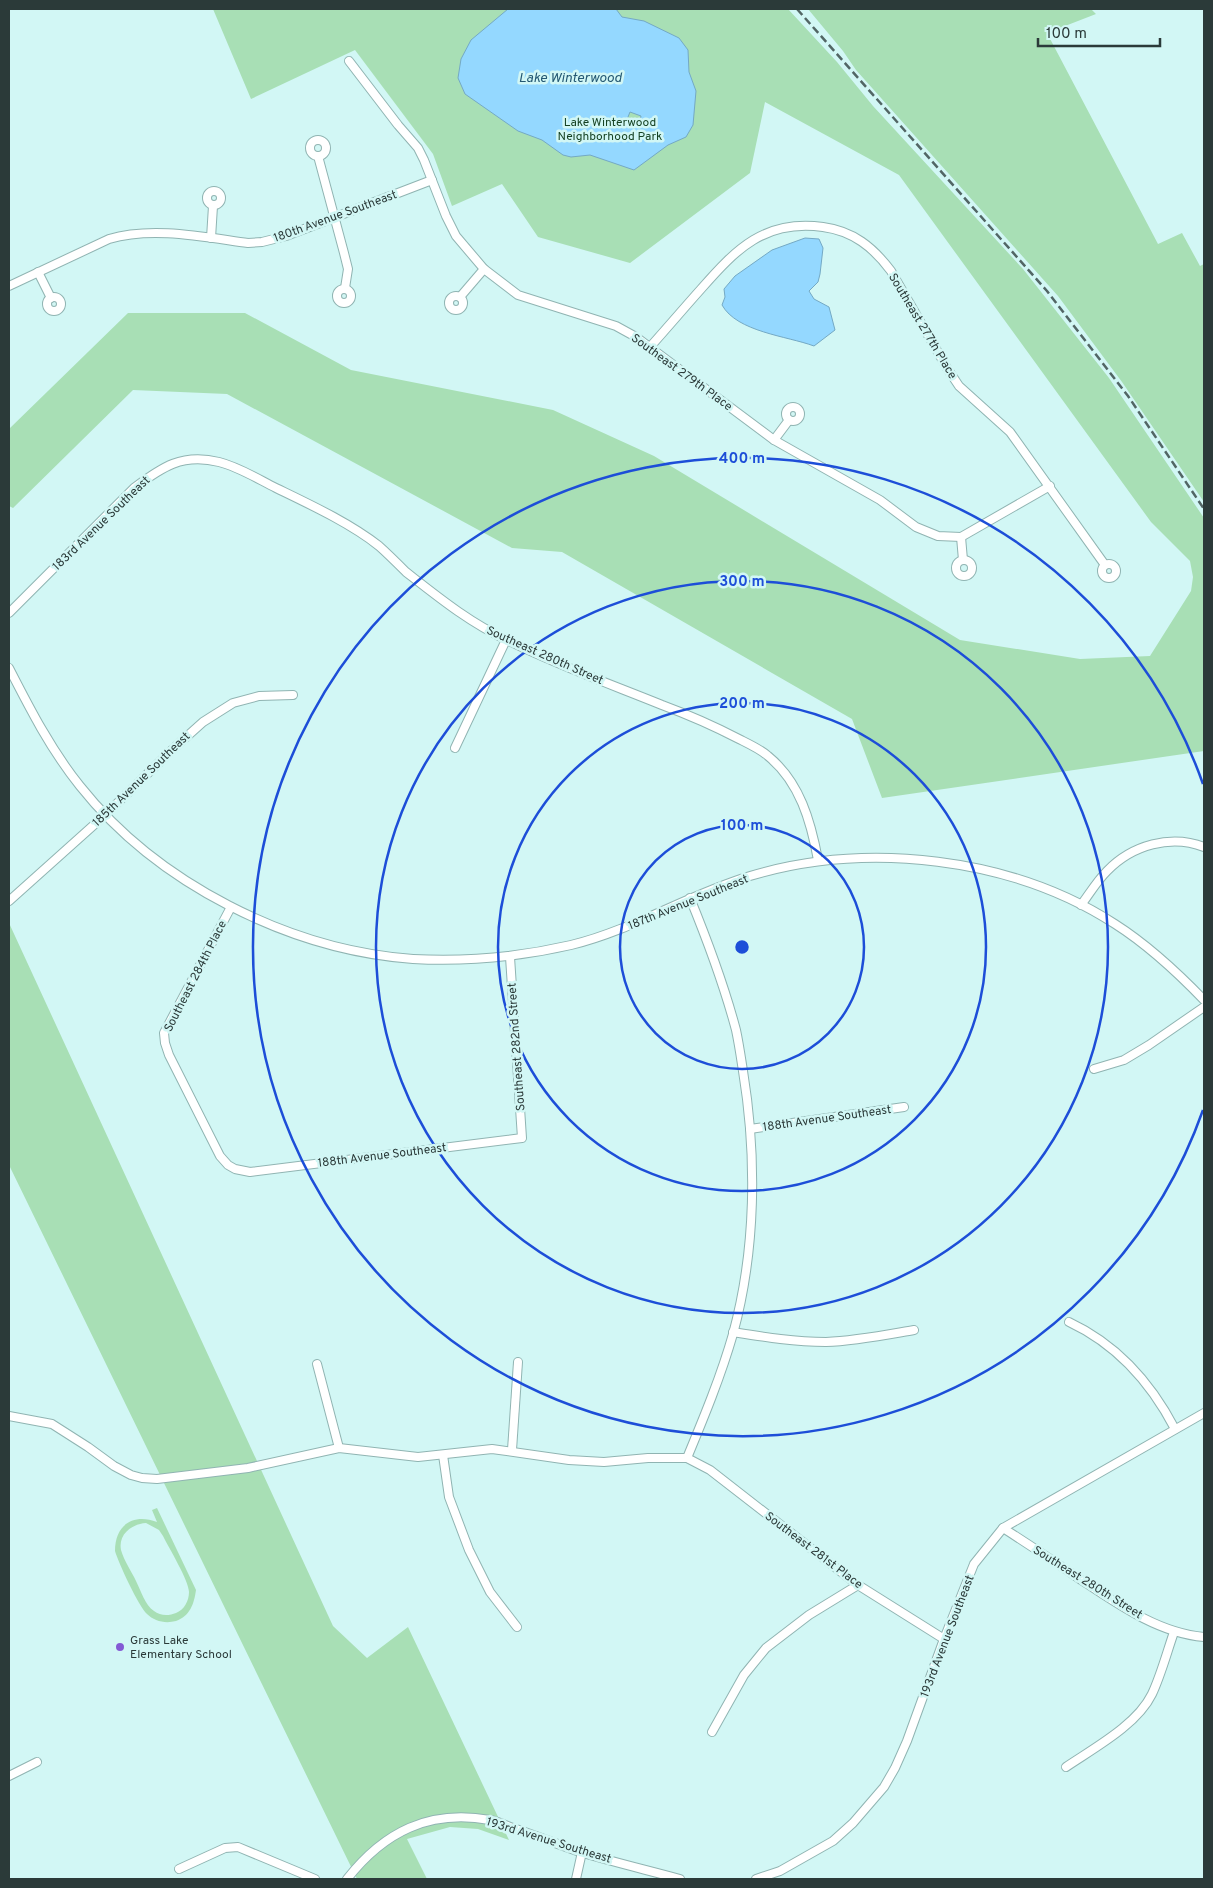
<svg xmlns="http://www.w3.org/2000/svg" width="1213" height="1888" viewBox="0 0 1213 1888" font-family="Overpass,sans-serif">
  <rect width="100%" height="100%" fill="#d2f7f5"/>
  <g fill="#a8dfb5" fill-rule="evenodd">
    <polygon points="213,9 788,9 837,62 873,106 1023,269 1109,378 1204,518 1204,751 882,798 852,719 562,552 512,548 227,394 133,390 13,508 9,506 9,429 128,313 245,313 351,370 553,410 654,456 960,640 1080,659 1150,656 1191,591 1193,577 1190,561 1151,522 899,175 765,102 750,173 630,263 538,237 502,184 452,206 433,154 355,50 251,99"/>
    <polygon points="808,9 1091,9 1096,14 1047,33 1158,244 1182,233 1200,266 1204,264 1204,502 1122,382 1058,296 856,70 843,51"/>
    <polygon points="9,923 333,1626 367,1658 408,1627 509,1840 478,1829 450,1827 407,1839 427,1879 357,1879 9,1165"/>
    <path d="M157,1508L196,1590C194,1604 190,1616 176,1621C165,1624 154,1621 147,1614C139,1607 118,1562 115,1551C115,1525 133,1513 157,1522L152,1510ZM146,1523L159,1530L163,1536C169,1548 189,1581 189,1592C189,1601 184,1610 176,1613C169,1616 160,1616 154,1611C145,1605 141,1591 136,1581C132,1572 124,1561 121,1550C118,1534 132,1524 146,1523Z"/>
  </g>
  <g fill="#94d8ff" stroke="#74a9c4" fill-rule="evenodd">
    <path d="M508,9H616L622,17L644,21L679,38L688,50L689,72L696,91L693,125L686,137L668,145L634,170L590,155L571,157L563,155L542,140L518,131L465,94L458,78L461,59L471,40ZM630,112L641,116L639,125L629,128L626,122Z"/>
    <path d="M805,238L819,239L823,248L820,274L818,282L809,291L814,299L829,307L835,330L814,346C787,336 737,332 722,305L725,297L724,289L735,276L772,250Z"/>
  </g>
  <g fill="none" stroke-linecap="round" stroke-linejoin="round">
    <g stroke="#90b4b2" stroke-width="10">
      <g id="street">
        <polyline points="349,61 398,125 418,148 424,160 446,216 456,236 484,269 518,295 616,326 636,337 774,440 880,500 916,527 938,536 961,537"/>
        <circle cx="318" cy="148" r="8"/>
        <polyline points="318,156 344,253 348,269 345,288"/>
        <circle cx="214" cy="198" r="7"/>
        <polyline points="211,238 213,206"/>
        <polyline points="38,272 51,298"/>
        <path d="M9,286L109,239C152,226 204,237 248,243L262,242L286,236L432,180"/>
        <circle cx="344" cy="296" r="7"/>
        <circle cx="456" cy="303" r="7"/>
        <polyline points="460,297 484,269"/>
        <circle cx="54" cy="304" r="7"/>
        <path d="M650,347C667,328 684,308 701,289C736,249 765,219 823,227C853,231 873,247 891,271L947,368L959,386L1010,432L1105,565"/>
        <circle cx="793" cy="414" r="7"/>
        <polyline points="774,440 789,420"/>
        <polyline points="961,537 1050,486"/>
        <polyline points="961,537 963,560"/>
        <circle cx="964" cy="568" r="8"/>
        <circle cx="1109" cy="571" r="7"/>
        <path d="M9,613L134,488C162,467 182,453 219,462C239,467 258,479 276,488C309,504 350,523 379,546C388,554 397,563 406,572C438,597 470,623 507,640C557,665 610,684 662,705C689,715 714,726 739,739C749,744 760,749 768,756C800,782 811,822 818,860"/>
        <path d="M9,668C30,709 51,750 80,786C157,883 289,950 413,959C467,962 519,957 571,945C633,930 689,894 750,876C867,841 1012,857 1115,924C1148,945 1177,972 1204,1000"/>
        <polyline points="455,748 506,640"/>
        <polyline points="9,901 105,815 174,748 203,722 233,703 259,696 293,695"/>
        <path d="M1081,905C1090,893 1097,881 1107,871C1132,845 1171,834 1204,847"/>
        <polyline points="231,907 164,1033 165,1043 169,1055 220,1156 228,1165 235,1169 250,1172 522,1138 510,957"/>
        <polyline points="1094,1069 1124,1060 1149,1045 1204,1007"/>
        <polyline points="750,1129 904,1107"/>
        <path d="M1069,1322C1116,1344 1151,1383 1175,1429"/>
        <path d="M733,1332C764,1337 794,1342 826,1342C855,1341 885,1335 914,1330"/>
        <polyline points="317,1364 339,1448"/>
        <polyline points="9,1416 52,1424 88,1447 114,1466 131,1475 142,1478 157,1479 248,1468 339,1448 418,1457 492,1449 569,1460 604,1462 648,1458 687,1458 710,1470 858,1585 944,1639"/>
        <polyline points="512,1450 518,1362"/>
        <polyline points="443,1455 449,1497 469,1550 490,1592 517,1627"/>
        <path d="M687,1458C704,1417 721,1376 733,1334C756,1250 757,1157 743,1071C741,1058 739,1044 736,1030C724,985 708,942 690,898"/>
        <path d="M1003,1528C1028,1544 1052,1560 1077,1577C1115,1602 1157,1633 1204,1637"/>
        <polyline points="712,1732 744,1675 766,1648 809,1615 858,1585"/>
        <path d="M1066,1767C1094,1748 1137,1725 1152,1694C1161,1675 1167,1652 1174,1632"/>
        <polyline points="9,1776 37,1762"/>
        <polyline points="179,1869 225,1848 238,1847 315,1879"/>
        <path d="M347,1879C384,1832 429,1809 490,1820C500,1822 509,1827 519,1830C539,1837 560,1845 580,1852C613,1862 647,1870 680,1879"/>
        <polyline points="576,1879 582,1852"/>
        <polyline points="756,1879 780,1871 833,1841 853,1823 884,1787 895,1768 907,1741 944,1639 974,1564 1003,1528 1204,1413"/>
      </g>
    </g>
    <use href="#street" stroke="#fff" stroke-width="8"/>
    <polyline stroke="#526665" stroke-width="2.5" stroke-dasharray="8 4" stroke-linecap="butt" points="797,9 1047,291 1128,396 1204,509"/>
  </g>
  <g fill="none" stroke="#1d4ed8" stroke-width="2.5">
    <circle cx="742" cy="947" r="122"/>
    <circle cx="742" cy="947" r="244"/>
    <circle cx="742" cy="947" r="366"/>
    <path d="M1203 1110A489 489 0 1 1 1203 784"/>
  </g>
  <circle fill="#835ad4" stroke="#d2f7f5" stroke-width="2" cx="120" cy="1647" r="5"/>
  <g text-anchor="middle" stroke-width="5" stroke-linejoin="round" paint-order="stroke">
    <g font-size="12" fill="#164224" stroke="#d2f7f5">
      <text x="610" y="126">Lake Winterwood<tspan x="610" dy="14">Neighborhood Park</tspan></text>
    </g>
    <g font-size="12" fill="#2b3a39" stroke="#d2f7f5">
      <text transform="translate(335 216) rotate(-20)" y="4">180th Avenue Southeast</text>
      <text transform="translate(923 326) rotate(59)" y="4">Southeast 277th Place</text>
      <text transform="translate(682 372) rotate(36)" y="4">Southeast 279th Place</text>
      <text transform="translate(101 523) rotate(-44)" y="4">183rd Avenue Southeast</text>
      <text transform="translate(545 655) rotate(24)" y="4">Southeast 280th Street</text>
      <text transform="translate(141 779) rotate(-44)" y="4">185th Avenue Southeast</text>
      <text transform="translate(688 902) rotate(-22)" y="4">187th Avenue Southeast</text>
      <text transform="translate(195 976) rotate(-63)" y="4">Southeast 284th Place</text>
      <text transform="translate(516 1047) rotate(-94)" y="4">Southeast 282nd Street</text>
      <text transform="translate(827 1118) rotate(-8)" y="4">188th Avenue Southeast</text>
      <text transform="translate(382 1155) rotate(-7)" y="4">188th Avenue Southeast</text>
      <text transform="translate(814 1550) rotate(37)" y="4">Southeast 281st Place</text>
      <text transform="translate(1088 1582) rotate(32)" y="4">Southeast 280th Street</text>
      <text transform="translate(947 1636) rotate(-69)" y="4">193rd Avenue Southeast</text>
      <text transform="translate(549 1840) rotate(17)" y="4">193rd Avenue Southeast</text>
    </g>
    <g font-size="12" fill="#2b3a39" stroke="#d2f7f5" text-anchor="start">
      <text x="130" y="1644">Grass Lake<tspan x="130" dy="14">Elementary School</tspan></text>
    </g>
    <g font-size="14" font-style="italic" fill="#245873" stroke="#d2f7f5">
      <text x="570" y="82">Lake Winterwood</text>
    </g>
  </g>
  <circle cx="742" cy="947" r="8" fill="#1d4ed8" stroke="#d2f7f5" stroke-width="2.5"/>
  <g font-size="15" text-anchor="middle" font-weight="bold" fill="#1d4ed8" stroke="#d2f7f5" stroke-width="5" stroke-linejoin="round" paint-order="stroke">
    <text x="742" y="463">400 m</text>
    <text x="742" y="586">300 m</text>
    <text x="742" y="708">200 m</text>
    <text x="742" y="830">100 m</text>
  </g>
  <rect width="1213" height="1888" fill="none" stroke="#2b3a39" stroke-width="20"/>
  <path d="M1038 38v8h122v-8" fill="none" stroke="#2b3a39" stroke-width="2.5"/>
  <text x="1046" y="38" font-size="15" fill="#2b3a39" stroke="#d2f7f5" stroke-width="4" paint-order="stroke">100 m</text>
</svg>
